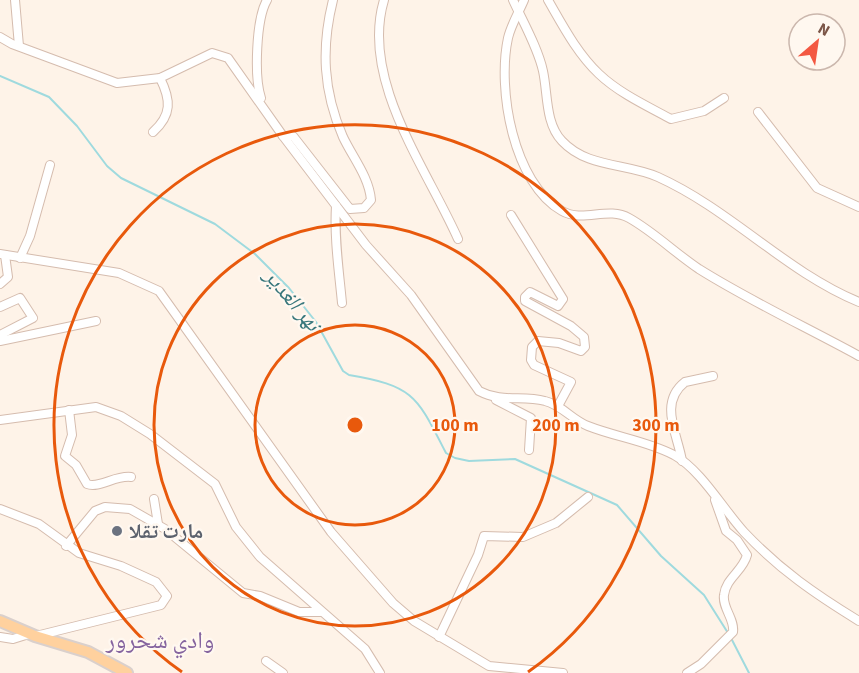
<svg xmlns="http://www.w3.org/2000/svg" width="859" height="673" viewBox="0 0 859 673" font-family="'Source Sans 3','Noto Naskh Arabic',sans-serif">
  <rect width="100%" height="100%" fill="#fef3e8"/>
  <g fill="none" stroke-linecap="round" stroke-linejoin="round">
    <g stroke="#9fdade" stroke-width="2">
      <path d="M0,76L49,97L77,126L107,166L121,178L215,224L255,254L289,288L316,322L343,371L349,375C415,386 417,397 446,453L455,458L469,461L515,459L617,505L661,556L704,595L728,633"/>
      <polyline points="731,638 749,673"/>
    </g>
    <g stroke="#d5bcae" stroke-width="10">
      <g id="minor">
        <polyline points="15,0 19,46"/>
        <path d="M384,0C360,80 427,169 458,239"/>
        <path d="M513,0C523,22 538,48 543,71C548,94 545,123 562,141C587,168 626,163 658,177C731,210 786,272 859,302"/>
        <path d="M524,0C519,12 511,25 508,38C497,89 513,183 562,211C583,223 608,206 629,218C654,232 675,253 699,269C750,301 806,327 859,356"/>
        <path d="M548,0C563,26 577,53 599,74C619,93 647,106 671,119L704,111L724,98"/>
        <path d="M0,37L12,44L117,83L160,78L212,53L228,58L283,136L366,245L411,295L479,391C502,403 522,395 545,401C562,405 572,420 588,426C616,437 647,441 674,455C701,470 723,509 744,532C780,570 815,594 859,621"/>
        <path d="M261,98C254,77 256,19 267,0"/>
        <polyline points="758,112 817,188 859,207"/>
        <path d="M153,132C172,115 171,100 160,78"/>
        <path d="M283,136H293L350,209L364,208L371,200C369,177 353,158 343,137C323,91 321,48 333,0"/>
        <path d="M336,206C334,238 339,271 342,303"/>
        <polyline points="511,215 563,299 558,306 530,292 525,297 525,301 571,326 584,337 585,347 581,351 559,343 538,341 532,347 531,360 534,365 571,382 558,406"/>
        <polyline points="0,254 119,273 159,291 331,532 393,603 414,621 489,666 563,673"/>
        <polyline points="20,258 30,236 50,165"/>
        <polyline points="0,284 8,277 5,255"/>
        <polyline points="0,307 20,298 33,318 0,335"/>
        <polyline points="0,341 96,321"/>
        <polyline points="496,400 531,418 529,450"/>
        <path d="M69,410L72,435L65,456L76,465L87,484C99,489 115,475 131,477"/>
        <polyline points="0,420 96,407 121,416 150,434 215,484 236,527 260,557 365,649 380,673"/>
        <path d="M682,461C678,435 658,403 685,382L713,376"/>
        <polyline points="154,499 158,524"/>
        <polyline points="0,509 39,524 79,553 121,566 156,582 167,596 161,605 36,636"/>
        <polyline points="66,546 95,511 105,507 130,509 165,529 243,593 260,596 299,612 320,612"/>
        <polyline points="0,637 13,639 29,634"/>
        <polyline points="439,637 478,555 484,536 523,537 556,523 588,497"/>
        <polyline points="266,661 283,673"/>
        <path d="M687,673L701,664L733,632C735,619 722,608 724,595C726,578 743,571 747,555L737,540L726,531L715,500"/>
      </g>
    </g>
    <g stroke="#dad0cc" stroke-width="14">
      <polyline id="major" points="0,621 35,636 88,652 127,673"/>
    </g>
    <use href="#minor" stroke="#fff" stroke-width="8"/>
    <use href="#major" stroke="#ffd19e" stroke-width="10"/>
  </g>
  <g fill="none" stroke="#e8590c" stroke-width="3">
    <circle cx="355" cy="425" r="100"/>
    <circle cx="355" cy="425" r="201"/>
    <path d="M182 672A301 301 0 1 1 528 672"/>
  </g>
  <circle fill="#6b7280" stroke="#fff8f0" stroke-width="2" cx="117" cy="531" r="6"/>
  <g text-anchor="middle" stroke-width="4.5" stroke-linejoin="round" paint-order="stroke">
    <g font-size="21" font-weight="bold" fill="#5b616d" stroke="#fff8f0" text-anchor="start">
      <text x="129" y="538">مارت تقلا</text>
    </g>
    <g font-size="22" font-style="italic" fill="#37767b" stroke="#fff8f0">
      <text transform="translate(293 299) rotate(50)" y="8">نهر الغدير</text>
    </g>
    <g font-size="24" fill="#85649f" stroke="#fff8f0">
      <text x="160" y="648">وادي شحرور</text>
    </g>
  </g>
  <circle cx="355" cy="425" r="9" fill="#e8590c" stroke="#fff8f0" stroke-width="3"/>
  <g font-size="18" text-anchor="middle" font-weight="bold" fill="#e8590c" stroke="#fff8f0" stroke-width="4.5" stroke-linejoin="round" paint-order="stroke">
    <text x="455" y="431">100 m</text>
    <text x="556" y="431">200 m</text>
    <text x="656" y="431">300 m</text>
  </g>
  <g transform="translate(817 42) rotate(29)"><circle r="28" fill="#fff8f0" stroke="#cbb7ad" stroke-width="1.5"/>
  <path d="M0-4.5L10 22L0 15L-10 22Z" fill="#f35842"/>
  <text y="-9" font-size="16" font-weight="bold" text-anchor="middle" fill="#7c5648">N</text>
  </g>
</svg>
